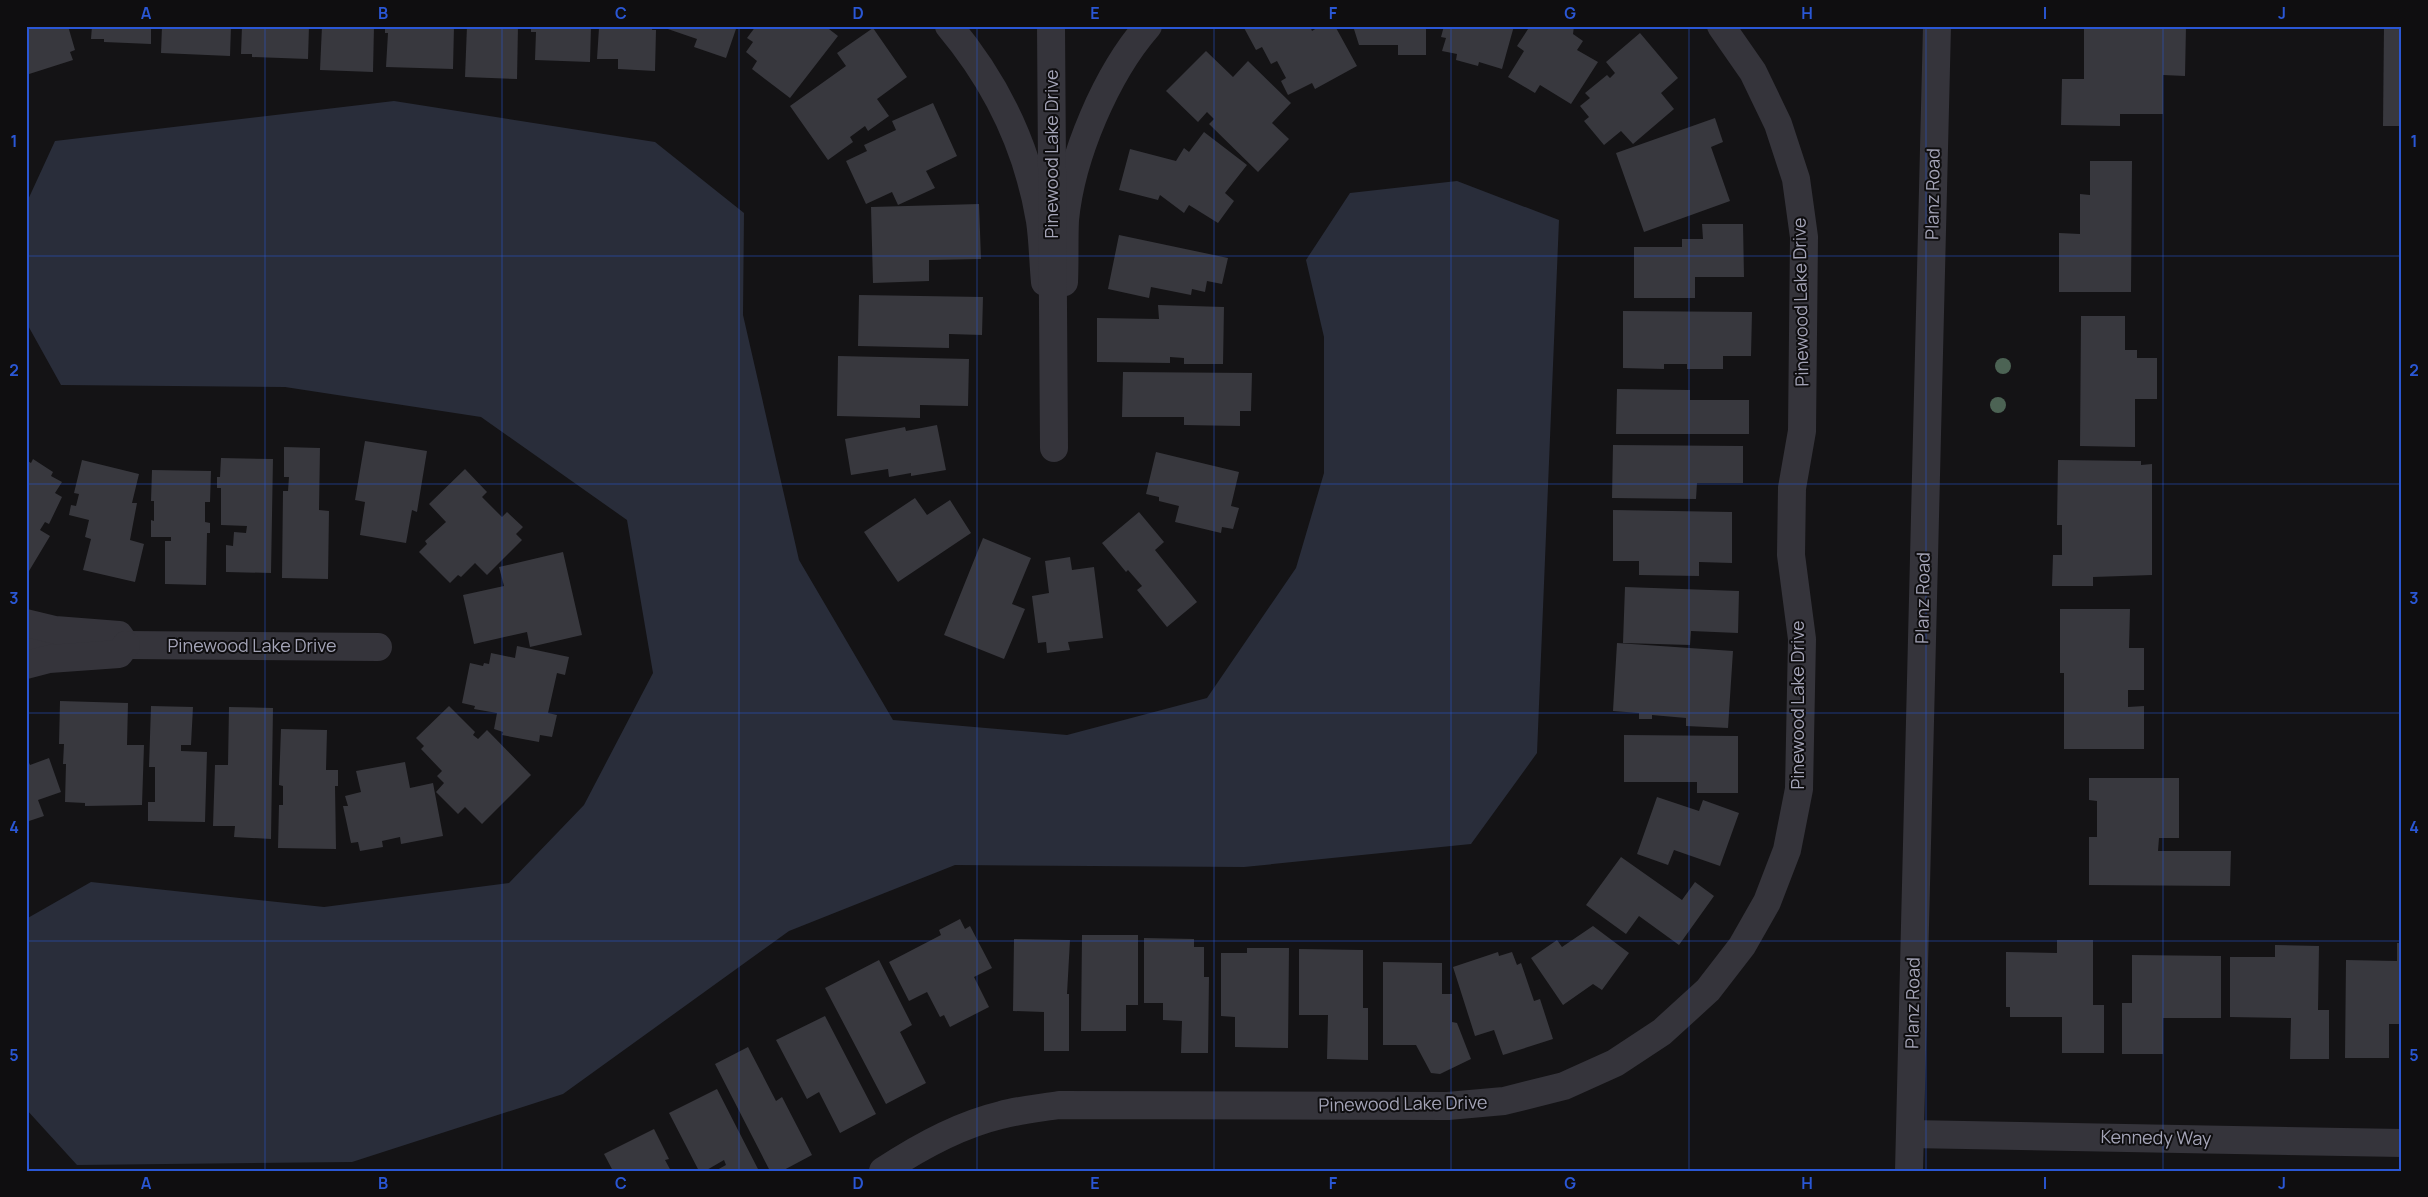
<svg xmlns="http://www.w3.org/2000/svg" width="2428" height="1197" viewBox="0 0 2428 1197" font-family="Manrope,sans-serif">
  <rect width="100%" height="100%" fill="#141315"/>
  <polygon fill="#292d3a" points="394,101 655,142 744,213 743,315 799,560 893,720 1067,735 1207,698 1296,568 1324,473 1324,337 1306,260 1350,193 1457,181 1559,220 1537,753 1471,844 1244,867 955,865 789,931 563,1094 352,1162 77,1165 26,1109 26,919 91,882 324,907 509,883 584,805 653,673 627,520 481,417 285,387 61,385 26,322 26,204 55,141"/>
  <g fill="#38383e">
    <polygon points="26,26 68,26 75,50 70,52 73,60 26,75"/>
    <polygon points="92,26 151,26 151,44 104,42 104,39 91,39"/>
    <polygon points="162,26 231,26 230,56 161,53"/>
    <polygon points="242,26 309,26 308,59 252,57 252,54 241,54"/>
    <polygon points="322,26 374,26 373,72 320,70"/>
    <polygon points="385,26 454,26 453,69 386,67 388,33 385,33"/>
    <polygon points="467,26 518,26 517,79 465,77"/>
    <polygon points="531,26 591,26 590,62 535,60 536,32 531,32"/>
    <polygon points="601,26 653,26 652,30 656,30 655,71 618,69 618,59 597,59 599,28"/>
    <polygon points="737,26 726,58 694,47 697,39 662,27"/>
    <polygon points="756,26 825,26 838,36 790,98 752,69 757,61 746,52 753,42 747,38"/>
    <polygon points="1243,26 1310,26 1312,31 1320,26 1335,26 1357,66 1315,89 1312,83 1288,95 1281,81 1286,78 1277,61 1271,64 1262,47 1256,50"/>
    <polygon points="1353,26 1426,26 1426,55 1398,55 1398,45 1359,45"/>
    <polygon points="1444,26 1514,26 1502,69 1479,62 1478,66 1456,60 1457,54 1442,51 1446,38 1441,37"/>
    <polygon points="1530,26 1574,26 1573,34 1583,41 1577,50 1598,62 1571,104 1540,85 1535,93 1508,77 1524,51 1517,46"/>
    <polygon points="2084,26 2186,26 2185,76 2163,75 2163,114 2120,114 2120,126 2061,125 2062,79 2084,79"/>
    <polygon points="2384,26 2402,26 2402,126 2383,126"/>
    <polygon points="873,28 907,77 877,99 889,116 868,131 865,126 850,137 853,142 828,160 790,106 846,66 837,53"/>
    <polygon points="1640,33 1678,78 1661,93 1674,109 1633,144 1621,131 1604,145 1584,121 1589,117 1580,106 1590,98 1585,93 1607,75 1610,78 1615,73 1606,62"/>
    <polygon points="1206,51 1233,77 1248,61 1291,103 1272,123 1289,139 1258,172 1209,124 1214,119 1207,112 1198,122 1166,91"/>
    <polygon points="933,103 957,156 926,171 935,188 898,205 892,192 866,204 846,161 867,151 864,145 896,130 892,121"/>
    <polygon points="1715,118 1723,142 1711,147 1730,201 1644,232 1616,153"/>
    <polygon points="1204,132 1247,165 1225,193 1234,201 1218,223 1189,205 1184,213 1160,195 1158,200 1119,190 1130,149 1176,161 1184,148 1189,152"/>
    <polygon points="2090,161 2132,161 2131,292 2059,292 2059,233 2080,234 2080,194 2090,195"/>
    <polygon points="979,204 981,259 929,260 929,281 873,283 871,207"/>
    <polygon points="1702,224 1743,224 1744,277 1695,277 1695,298 1634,298 1634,247 1682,247 1682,239 1703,239"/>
    <polygon points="1119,235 1228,258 1222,284 1207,281 1205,292 1192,289 1191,295 1151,287 1149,298 1108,289"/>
    <polygon points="859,295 983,297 982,335 949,334 949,348 858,346"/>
    <polygon points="1158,305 1224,307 1223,364 1184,364 1184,358 1170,357 1170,363 1097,362 1097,318 1159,319"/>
    <polygon points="1623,311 1752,312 1751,356 1723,356 1723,369 1687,369 1687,364 1664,364 1664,369 1623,368"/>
    <polygon points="2081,316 2125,316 2125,350 2137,350 2137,358 2157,358 2157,399 2135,399 2135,447 2080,446"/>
    <polygon points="838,356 969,359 968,406 920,405 920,418 837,416"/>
    <polygon points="1123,372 1252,373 1251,411 1240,411 1240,426 1184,425 1184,417 1122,417"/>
    <polygon points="1617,389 1690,390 1690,400 1749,400 1749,434 1616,434"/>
    <polygon points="937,425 946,470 911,476 911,473 889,477 888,469 851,475 845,439 905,427 906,431"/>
    <polygon points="365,441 427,451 417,512 412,510 406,543 360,535 365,502 355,500"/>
    <polygon points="1613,445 1743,446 1743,483 1697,483 1696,499 1612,498"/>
    <polygon points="284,447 320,448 319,510 329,511 328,579 282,578 283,491 288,491 289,477 284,477"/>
    <polygon points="1156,452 1239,472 1231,506 1239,508 1233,529 1222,527 1221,533 1175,522 1179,506 1159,501 1159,497 1146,494"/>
    <polygon points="221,458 273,459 271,573 226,572 226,545 233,546 234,532 246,533 247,526 221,525 221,488 217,488 217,477 220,477"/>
    <polygon points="33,459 53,472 51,476 62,482 55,493 62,497 49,524 45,522 40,530 50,536 29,571 26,569 26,460 31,463"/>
    <polygon points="82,460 139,474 132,503 137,503 130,540 144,544 135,582 83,570 91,539 85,537 89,520 69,515 71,505 76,506 79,494 74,493"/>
    <polygon points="2058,460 2141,461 2141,465 2152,464 2152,575 2093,577 2093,586 2052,586 2053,555 2062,555 2062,525 2057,525"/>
    <polygon points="465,469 487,492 482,497 502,517 507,512 523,527 516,534 522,540 487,575 475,563 461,577 458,575 450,583 419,552 427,544 425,541 446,522 429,504"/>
    <polygon points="152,470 211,471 210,502 205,502 205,522 210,523 210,533 207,533 206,585 165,584 165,541 171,541 171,537 151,537 151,520 154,521 154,501 151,501"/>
    <polygon points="915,498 927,515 950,500 971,533 898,582 864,532"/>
    <polygon points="1613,510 1732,512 1732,563 1699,562 1699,576 1639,575 1639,561 1613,561"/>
    <polygon points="1139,512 1164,542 1155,550 1197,602 1167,627 1137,590 1142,586 1128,570 1126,572 1102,543"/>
    <polygon points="983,538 1031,558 1012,604 1025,609 1004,659 944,635"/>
    <polygon points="563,552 582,635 530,647 527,632 474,644 463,595 504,586 499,567"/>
    <polygon points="1070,557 1072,570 1094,567 1103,638 1068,642 1070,650 1047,653 1046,642 1038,643 1032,596 1049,593 1045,561"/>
    <polygon points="1625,587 1739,591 1738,633 1691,631 1690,645 1623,643"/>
    <polygon points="2060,609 2130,609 2129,648 2144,648 2144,690 2128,690 2128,707 2144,706 2144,749 2064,749 2064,673 2060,673"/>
    <polygon points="1617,643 1733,651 1728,728 1686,726 1686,718 1652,715 1652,719 1639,719 1639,713 1613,711"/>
    <polygon points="517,646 569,657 565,675 557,673 548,713 557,715 552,737 540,735 539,742 502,735 503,732 494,729 497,713 474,709 475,706 462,703 470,663 483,666 484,663 489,664 491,653 515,658"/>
    <polygon points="60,701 128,703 127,745 144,745 142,805 85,806 85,803 65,802 66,764 63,764 64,744 59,744"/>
    <polygon points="151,706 193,707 191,745 181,745 181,751 207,752 205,822 148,821 148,802 155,802 155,767 149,767"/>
    <polygon points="449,706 475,732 473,735 478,739 487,730 531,775 482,824 465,807 458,814 436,792 444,783 437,776 442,771 421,749 424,746 416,738"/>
    <polygon points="229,707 273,708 271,839 234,837 235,826 213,826 215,765 228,765"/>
    <polygon points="281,729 327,730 326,770 338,770 338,786 335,786 336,849 278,848 279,805 283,805 283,786 279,785"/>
    <polygon points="1624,735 1738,736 1738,793 1697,793 1697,782 1624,782"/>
    <polygon points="26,756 30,765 49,758 61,792 38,800 44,816 26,822"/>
    <polygon points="405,762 410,788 433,783 443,836 401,844 400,837 382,841 383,847 360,851 358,842 351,843 343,806 348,806 345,796 361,792 356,771"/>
    <polygon points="2089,778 2179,778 2179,838 2159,838 2158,851 2231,851 2230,886 2089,885 2089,837 2097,837 2097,801 2089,800"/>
    <polygon points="1657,797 1699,811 1703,800 1739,813 1720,866 1674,850 1668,865 1637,854"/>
    <polygon points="1621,857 1682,900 1695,882 1714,896 1679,945 1639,916 1626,934 1586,905"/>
    <polygon points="960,919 965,929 970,926 992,968 974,977 989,1007 950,1027 944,1015 940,1017 927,992 909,1001 889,962 941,935 939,930"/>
    <polygon points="1593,926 1629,953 1602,990 1593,984 1563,1005 1531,958 1557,940 1562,947"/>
    <polygon points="1082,935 1138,935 1138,1005 1126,1005 1126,1031 1081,1031"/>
    <polygon points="1144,938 1194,939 1194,947 1204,947 1204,977 1209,977 1208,1053 1181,1053 1182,1021 1163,1020 1163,1003 1144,1003"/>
    <polygon points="1014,939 1070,940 1067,994 1069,994 1069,1051 1044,1051 1044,1012 1013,1011"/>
    <polygon points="2057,940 2093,940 2093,1005 2104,1005 2104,1053 2062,1053 2062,1017 2010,1017 2010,1007 2006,1007 2006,952 2057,953"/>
    <polygon points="2397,943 2402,943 2402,1024 2389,1024 2389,1058 2345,1058 2346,960 2397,961"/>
    <polygon points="2275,945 2319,946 2318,1010 2329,1010 2329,1059 2290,1059 2291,1018 2230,1017 2230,957 2275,957"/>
    <polygon points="1247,948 1289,948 1288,1048 1235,1047 1235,1017 1221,1016 1221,953 1247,953"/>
    <polygon points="1299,949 1363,950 1363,1008 1368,1008 1368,1060 1327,1059 1328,1015 1299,1015"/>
    <polygon points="1498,952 1499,956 1512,952 1517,965 1521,963 1534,1001 1540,999 1553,1039 1503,1055 1494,1030 1475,1036 1453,967"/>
    <polygon points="2132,955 2221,956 2221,1018 2163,1018 2163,1054 2122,1054 2122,1003 2132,1003"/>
    <polygon points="879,960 912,1025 900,1032 926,1083 886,1104 825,988"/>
    <polygon points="1383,962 1442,963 1442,994 1452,994 1452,1022 1457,1023 1471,1059 1440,1074 1431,1073 1416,1045 1383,1045"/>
    <polygon points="825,1016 876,1114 840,1133 819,1092 807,1099 776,1040"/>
    <polygon points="748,1047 776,1101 782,1097 812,1155 782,1171 770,1171 715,1064"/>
    <polygon points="717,1089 759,1171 715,1171 726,1165 724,1160 705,1171 699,1171 669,1113"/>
    <polygon points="654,1129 669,1159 665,1160 671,1171 613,1171 604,1154"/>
  </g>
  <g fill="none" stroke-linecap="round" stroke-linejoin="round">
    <polyline stroke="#35343b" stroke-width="21" points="26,644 88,644"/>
    <g stroke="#35343b" stroke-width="28">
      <path d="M949,26C996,82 1028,148 1040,221C1043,241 1043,262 1045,282H1064C1065,261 1064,241 1065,220C1071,157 1106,74 1148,26"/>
      <polyline points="1051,26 1054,448"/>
      <polyline points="26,623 55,630 119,635 126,645"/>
      <polyline points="126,645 378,647"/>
      <polyline points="26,665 49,659 119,654 126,645"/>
      <polyline points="1910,1134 2402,1143"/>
      <path d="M883,1171C919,1147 959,1125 1001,1115C1020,1110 1040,1108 1059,1105L1448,1106L1504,1101L1564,1086L1615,1063L1662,1032L1708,990L1742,946L1767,902L1787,850L1799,789L1802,639L1791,555L1792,488L1802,431L1804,237L1796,179L1778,124L1753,72L1721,26"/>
    </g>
    <polyline stroke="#35343b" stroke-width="28" points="1909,1171 1937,26"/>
  </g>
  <g fill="#4c6354">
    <circle cx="2003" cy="366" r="8"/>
    <circle cx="1998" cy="405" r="8"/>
  </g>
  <path fill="none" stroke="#2a57d5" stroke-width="1" stroke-opacity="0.55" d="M265,26V1171M502,26V1171M739,26V1171M977,26V1171M1214,26V1171M1451,26V1171M1689,26V1171M1926,26V1171M2163,26V1171M26,256H2402M26,484H2402M26,713H2402M26,941H2402"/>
  <g text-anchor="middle" stroke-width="4" stroke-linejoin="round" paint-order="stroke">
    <g font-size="18" fill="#a4a4b7" stroke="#0f0e10">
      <text transform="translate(1052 154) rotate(-90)" y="6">Pinewood Lake Drive</text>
      <text transform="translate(1933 194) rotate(-89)" y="6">Planz Road</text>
      <text transform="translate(1801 302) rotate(-91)" y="6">Pinewood Lake Drive</text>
      <text transform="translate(1923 598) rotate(-89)" y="6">Planz Road</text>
      <text x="252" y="652">Pinewood Lake Drive</text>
      <text transform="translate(1798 705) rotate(-90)" y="6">Pinewood Lake Drive</text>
      <text transform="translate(1913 1003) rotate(-89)" y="6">Planz Road</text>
      <text transform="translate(1403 1104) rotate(-1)" y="6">Pinewood Lake Drive</text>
      <text transform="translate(2156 1138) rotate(1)" y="6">Kennedy Way</text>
    </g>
  </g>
  <rect width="2428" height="1197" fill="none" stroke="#0f0e10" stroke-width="55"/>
  <rect x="28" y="28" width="2372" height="1142" fill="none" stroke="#2a57d5" stroke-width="2"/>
  <g font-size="16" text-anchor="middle" font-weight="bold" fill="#2a57d5">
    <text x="146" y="19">A</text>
    <text x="383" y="19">B</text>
    <text x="621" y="19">C</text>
    <text x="858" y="19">D</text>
    <text x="1095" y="19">E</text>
    <text x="1333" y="19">F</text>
    <text x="1570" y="19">G</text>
    <text x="1807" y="19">H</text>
    <text x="2045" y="19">I</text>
    <text x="2282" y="19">J</text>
    <text x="14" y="147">1</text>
    <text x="2414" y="147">1</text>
    <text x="14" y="376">2</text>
    <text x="2414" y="376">2</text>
    <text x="14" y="604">3</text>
    <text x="2414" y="604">3</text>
    <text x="14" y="833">4</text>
    <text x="2414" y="833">4</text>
    <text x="14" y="1061">5</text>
    <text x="2414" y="1061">5</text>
    <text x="146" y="1189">A</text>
    <text x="383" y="1189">B</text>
    <text x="621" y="1189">C</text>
    <text x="858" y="1189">D</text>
    <text x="1095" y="1189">E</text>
    <text x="1333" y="1189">F</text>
    <text x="1570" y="1189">G</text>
    <text x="1807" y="1189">H</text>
    <text x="2045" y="1189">I</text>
    <text x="2282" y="1189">J</text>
  </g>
</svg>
